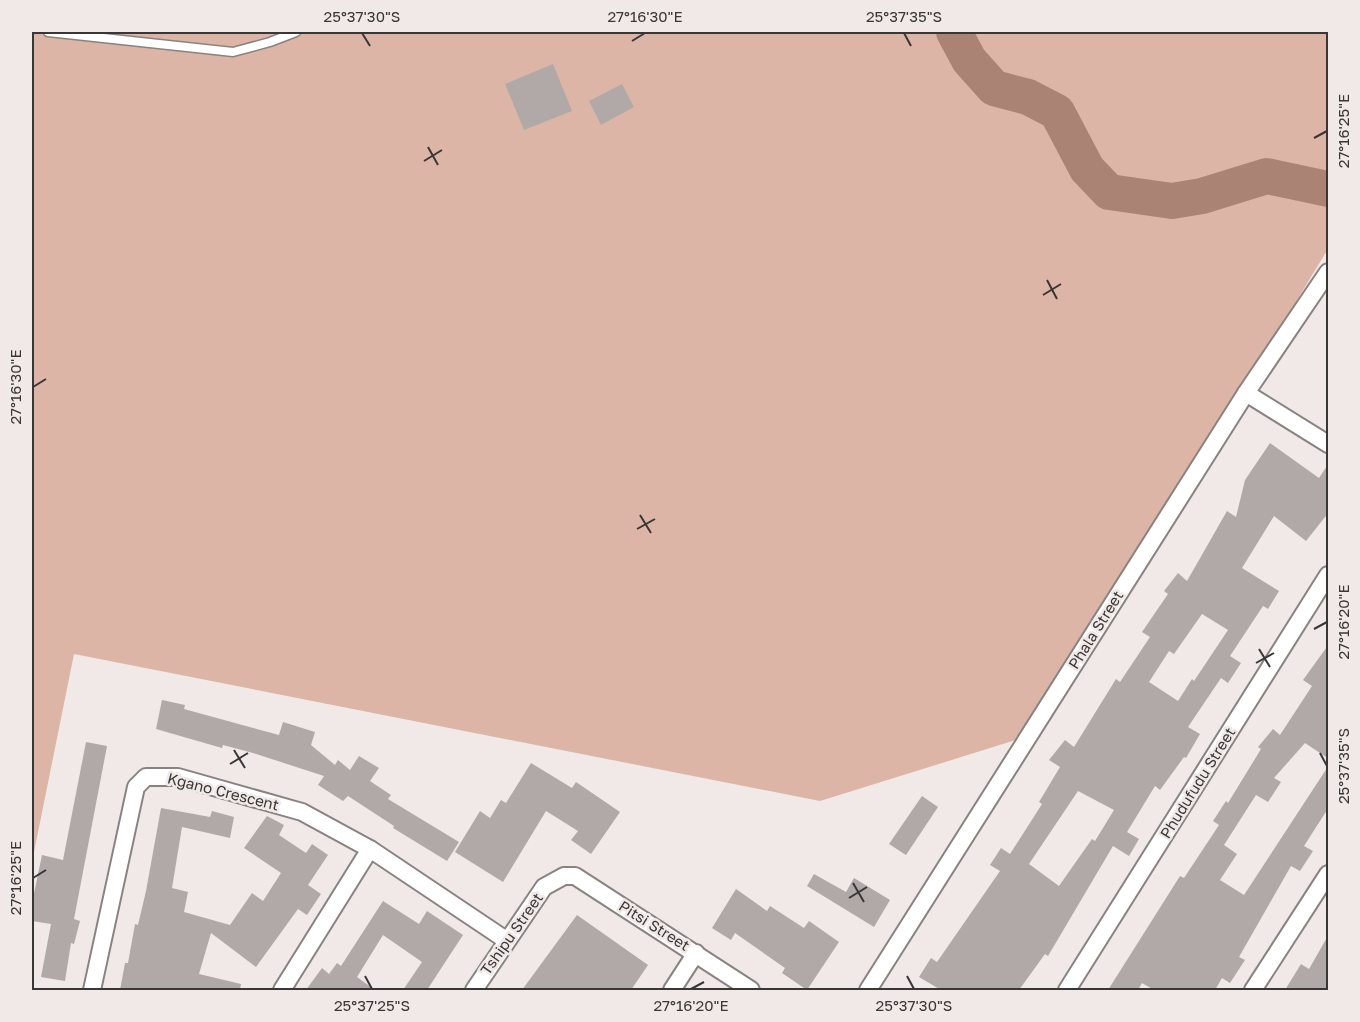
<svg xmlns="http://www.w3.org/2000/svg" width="1360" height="1022" viewBox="0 0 1360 1022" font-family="'Golos Text',sans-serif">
  <rect width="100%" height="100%" fill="#f0e9e7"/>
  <polygon fill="#ddb5a6" points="32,32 1328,32 1328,249 1032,735 820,801 74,654 32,862"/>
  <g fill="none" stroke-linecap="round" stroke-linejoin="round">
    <polyline stroke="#aa8374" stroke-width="36" points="954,32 969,60 994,88 1028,97 1057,112 1087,169 1109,192 1172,201 1202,196 1267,176 1328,189"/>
  </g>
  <g fill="#b0a9a7" fill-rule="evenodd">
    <polygon points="553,64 572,111 524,130 505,84"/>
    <polygon points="622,84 634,107 601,125 589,101"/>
    <path d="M1270,443L1319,478L1329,463V512L1306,541L1274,516L1242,568L1279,591L1268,609L1263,606L1230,656L1241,663L1228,683L1221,678L1188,727L1200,734L1186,758L1184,757L1160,790L1155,786L1127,832L1139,839L1129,856L1113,846L1048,956L1045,954L1019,990H941L919,977L931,958L937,962L1000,871L990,865L1001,848L1010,854L1042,804L1039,802L1060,767L1049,760L1065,740L1074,747L1116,679L1120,682L1150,637L1142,632L1168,594L1164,591L1178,573L1187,581L1227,511L1236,517L1245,480ZM1202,614L1228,630L1194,681L1192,679L1178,701L1149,682L1169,651L1174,654ZM1078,791L1114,810L1095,841L1092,839L1059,886L1029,864Z"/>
    <polygon points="1329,644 1329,759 1305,743 1274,778 1281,782 1268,802 1256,795 1224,845 1237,854 1220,880 1244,895 1329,765 1329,807 1304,846 1313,851 1300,871 1291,866 1239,957 1245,960 1230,983 1222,978 1215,990 1154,990 1142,983 1138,990 1108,990 1180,876 1184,878 1219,825 1213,821 1226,801 1228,803 1261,749 1258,747 1273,729 1280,735 1312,686 1303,680"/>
    <polygon points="162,700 185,705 184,709 279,735 283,722 315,732 311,745 335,765 338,760 350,770 359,756 379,768 370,781 391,795 388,799 459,842 447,861 393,828 394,826 348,796 343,801 318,785 324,776 253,753 223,745 222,748 156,729"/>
    <polygon points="86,742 107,746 74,919 80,921 74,944 71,943 65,981 41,977 51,924 32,921 32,903 42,855 63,860"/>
    <polygon points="531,763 572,788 576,782 620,812 591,854 571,840 578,831 546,811 503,882 455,852 480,811 490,818 501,800 506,803"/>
    <polygon points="922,796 938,807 906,855 889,844"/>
    <polygon points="161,808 210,817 212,811 234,817 230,838 182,827 172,888 188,892 184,912 230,925 252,893 263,901 281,873 244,848 267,816 284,825 279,835 306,853 312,844 328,855 308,885 321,894 307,915 298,909 256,967 211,933 199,974 241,984 240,990 120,990 125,963 128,963 135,924 138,925 146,891"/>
    <polygon points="814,874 846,892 854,878 890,900 874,927 807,886"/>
    <polygon points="736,889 767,911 770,906 804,928 809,921 839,942 807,990 782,973 785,968 735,933 731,940 712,928"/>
    <polygon points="383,901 419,924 427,911 463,935 427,990 403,990 422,962 383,935 357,977 375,990 306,990 322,968 329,974 337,963 341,966"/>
    <polygon points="577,915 648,965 631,990 522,990"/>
    <polygon points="1329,934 1329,990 1285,990 1301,964 1309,969"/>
  </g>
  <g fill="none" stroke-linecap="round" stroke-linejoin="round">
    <g stroke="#898380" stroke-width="11">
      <polyline id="lane" points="48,32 233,52 270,42 296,32"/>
    </g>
    <g stroke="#898380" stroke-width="20">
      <g id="street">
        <polyline points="1246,393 1328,444"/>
        <polyline points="92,990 136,787 146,777 178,777 302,812 370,849 506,940"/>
        <polyline points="282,990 370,849"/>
        <polyline points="474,990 544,887 564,876 575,876 751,990"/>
        <polyline points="672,990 696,953"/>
        <polyline points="868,990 1246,393 1328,272"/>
        <polyline points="1067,990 1328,575"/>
        <polyline points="1253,990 1328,874"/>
      </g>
    </g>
    <use href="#lane" stroke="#fff" stroke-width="8"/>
    <use href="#street" stroke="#fff" stroke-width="16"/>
  </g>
  <path fill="none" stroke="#393736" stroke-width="2" d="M362,33L370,46M904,33L911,46M632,41L645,33M1314,138L1327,131M428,147L438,165M424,161L442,150M1047,280L1057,299M1043,295L1061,284M33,387L46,379M640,515L651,533M637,529L655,519M1314,629L1327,622M1259,649L1270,667M1256,663L1274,653M234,750L245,768M1320,753L1327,766M230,764L248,753M33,878L46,870M853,883L864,902M849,898L867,887M365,976L372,989M907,976L914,989M691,989L704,982"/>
  <g text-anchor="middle" stroke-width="5" stroke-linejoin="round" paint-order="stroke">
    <g font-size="15" fill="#393736" stroke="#f0e9e7">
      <text transform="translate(1096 630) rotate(-58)" y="5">Phala Street</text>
      <text transform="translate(1198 783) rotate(-58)" y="5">Phudufudu Street</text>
      <text transform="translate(223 792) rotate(14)" y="5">Kgano Crescent</text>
      <text transform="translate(654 926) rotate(32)" y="5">Pitsi Street</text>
      <text transform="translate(512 934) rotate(-55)" y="5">Tshipu Street</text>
    </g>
  </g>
  <rect width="1360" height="1022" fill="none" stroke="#f0e9e7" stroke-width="66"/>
  <rect x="33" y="33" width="1294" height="956" fill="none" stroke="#393736" stroke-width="2"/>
  <g font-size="15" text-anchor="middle" fill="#393736">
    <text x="362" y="22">25°37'30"S</text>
    <text x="645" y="22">27°16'30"E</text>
    <text x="904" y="22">25°37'35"S</text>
    <text transform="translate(1344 131) rotate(-90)" y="5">27°16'25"E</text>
    <text transform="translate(16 387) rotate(-90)" y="5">27°16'30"E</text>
    <text transform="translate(1344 622) rotate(-90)" y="5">27°16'20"E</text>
    <text transform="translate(1344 766) rotate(-90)" y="5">25°37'35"S</text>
    <text transform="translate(16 878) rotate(-90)" y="5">27°16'25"E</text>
    <text x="372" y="1011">25°37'25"S</text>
    <text x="691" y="1011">27°16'20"E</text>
    <text x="914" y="1011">25°37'30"S</text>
  </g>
</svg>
